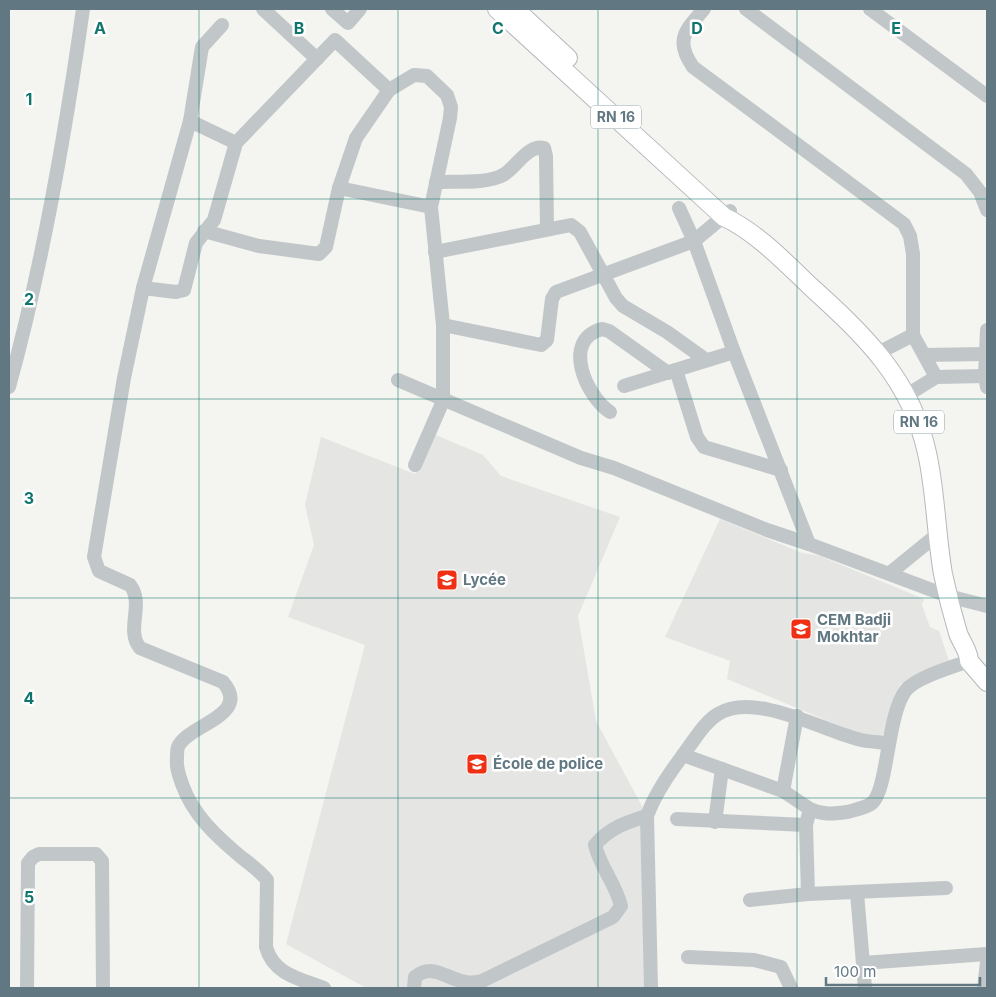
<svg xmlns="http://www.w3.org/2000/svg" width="996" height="997" viewBox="0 0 996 997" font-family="Inter,sans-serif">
  <rect width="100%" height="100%" fill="#f4f4f0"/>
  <g fill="#e5e5e3">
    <polygon points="431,433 483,455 501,476 620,517 578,616 596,721 643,808 647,988 366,988 286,944 365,645 288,617 314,545 305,505 321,437 415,474"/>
    <polygon points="720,519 802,553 820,556 924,599 922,605 930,627 939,631 951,667 900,684 892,732 869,738 727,679 730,661 665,637"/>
  </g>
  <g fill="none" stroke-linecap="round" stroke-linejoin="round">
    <g stroke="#b4b9bc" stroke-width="20">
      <g id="major">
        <path d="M497,9L724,217C755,231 786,263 810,286C864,335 911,379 927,453C936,493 936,534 943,574C947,593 952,613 958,633C961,642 969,651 969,661L987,682"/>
        <polyline points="515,9 568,58"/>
      </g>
    </g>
    <g stroke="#c1c6c8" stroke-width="14">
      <polyline points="263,9 317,59"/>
      <polyline points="332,9 348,23 360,9"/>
      <path d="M704,9C686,30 674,40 693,67L904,224L910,236L913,254V335L936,377"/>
      <polyline points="746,9 966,174 980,192 987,210"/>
      <polyline points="870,9 987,96"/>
      <polyline points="222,25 202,47 190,121 236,143"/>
      <path d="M436,182C454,181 488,184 503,175C516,168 528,144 544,148L546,156L547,229"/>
      <polyline points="339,188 431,207"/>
      <polyline points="679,208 694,241 734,352 809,544 948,596 987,606"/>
      <polyline points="204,231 259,246 319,254 326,247 339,188 356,138 389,90 414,75 427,76 447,95 451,107 450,118 431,207 443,325 443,401 415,465"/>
      <polyline points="435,252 571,225 580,232 616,298 623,306 667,332 706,360"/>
      <polyline points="143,288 190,121"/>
      <polyline points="443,325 541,345 547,340 552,299 556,292 694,241 730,211"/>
      <polyline points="987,330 985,376 987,387"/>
      <polyline points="878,353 913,335"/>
      <polyline points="925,355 985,354"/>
      <polyline points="676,370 697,437 704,447 781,470"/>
      <polyline points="398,380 581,458 614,468 767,530 809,544"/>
      <polyline points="624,386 734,352"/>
      <path d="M9,387C43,264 65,136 83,9"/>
      <polyline points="907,395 936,377 985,376"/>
      <path d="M610,412C586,396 561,340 602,329L609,331L668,373"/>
      <polyline points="890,573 938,534"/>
      <polyline points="683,755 783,791 810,809"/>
      <polyline points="783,791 797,716"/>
      <polyline points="677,819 806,825"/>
      <polyline points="715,822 722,769"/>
      <polyline points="857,893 865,988"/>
      <path d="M808,894L806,825L810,809C823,815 832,814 847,812C854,810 866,808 872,803C888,790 887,714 906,690C917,677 953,667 969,661"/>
      <polyline points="750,900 808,894 946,888"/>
      <polyline points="688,957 754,960 781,967 791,988"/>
      <polyline points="863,963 987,954"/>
      <polyline points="27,988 28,863 33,857 39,854 96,854 102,861 103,988"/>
      <path d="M324,988C300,979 273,974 266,947L267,880C260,871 250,864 241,857C216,836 193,815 182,784C179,775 176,768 177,758C177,755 177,750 178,747C188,724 252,716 223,682L140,648C125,629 145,604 130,585L99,571L94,557L124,378L143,288L176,292L184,290L196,243L214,220L236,143L335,40L389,90"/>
      <path d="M414,988L415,977C434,962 447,980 466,982C471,983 477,982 482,981L613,917L621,906C616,884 600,867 595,845C609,828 627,822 647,816"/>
      <path d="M651,988L647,816C656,791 672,770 688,748C697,736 705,722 718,714C756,691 825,732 861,740C870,742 879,742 888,743"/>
      <polyline points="984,988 987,962"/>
    </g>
    <use href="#major" stroke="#fff" stroke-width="18"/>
  </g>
  <path fill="none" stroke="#0f766e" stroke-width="1" stroke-opacity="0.55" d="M199,9V988M398,9V988M598,9V988M797,9V988M9,199H987M9,399H987M9,598H987M9,798H987"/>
  <defs>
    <g id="school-square" transform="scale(1.125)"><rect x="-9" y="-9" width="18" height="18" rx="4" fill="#f03014" stroke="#fff"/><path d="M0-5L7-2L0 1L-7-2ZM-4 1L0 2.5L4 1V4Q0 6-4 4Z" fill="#fff"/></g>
    <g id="university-square" transform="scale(1.125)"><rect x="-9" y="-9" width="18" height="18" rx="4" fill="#f03014" stroke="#fff"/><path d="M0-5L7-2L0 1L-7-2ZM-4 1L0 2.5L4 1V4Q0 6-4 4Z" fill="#fff"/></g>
  </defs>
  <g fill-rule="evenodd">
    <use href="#school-square" x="447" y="580"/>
    <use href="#school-square" x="801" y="629"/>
    <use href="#university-square" x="477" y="764"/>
  </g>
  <g text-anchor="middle" stroke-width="5" stroke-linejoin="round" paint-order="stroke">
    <g fill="#fff" stroke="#90a0a8" stroke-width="1">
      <rect x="591" y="105.5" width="50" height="23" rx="4"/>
      <rect x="894" y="410.5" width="50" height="23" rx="4"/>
    </g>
    <g font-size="14" font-weight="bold" fill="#617883">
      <text x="616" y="122">RN 16</text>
      <text x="919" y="427">RN 16</text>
    </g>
    <g font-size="15" font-weight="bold" fill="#617883" stroke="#fff" text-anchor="start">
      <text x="463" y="585">Lycée</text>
      <text x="817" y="625">CEM Badji<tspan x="817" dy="17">Mokhtar</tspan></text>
      <text x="493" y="769">École de police</text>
    </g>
  </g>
  <g font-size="16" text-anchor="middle" font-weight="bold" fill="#0f766e" stroke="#fff" stroke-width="5" stroke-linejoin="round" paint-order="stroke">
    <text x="100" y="34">A</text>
    <text x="299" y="34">B</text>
    <text x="498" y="34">C</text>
    <text x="697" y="34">D</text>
    <text x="896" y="34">E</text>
    <text x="29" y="105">1</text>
    <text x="29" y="305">2</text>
    <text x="29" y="504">3</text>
    <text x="29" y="704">4</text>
    <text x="29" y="903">5</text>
  </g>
  <rect width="996" height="997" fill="none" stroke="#617883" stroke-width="20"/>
  <path d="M826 977v8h154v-8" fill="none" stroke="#617883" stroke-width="2.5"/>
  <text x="834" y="977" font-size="15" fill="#617883" stroke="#ffffff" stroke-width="4" paint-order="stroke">100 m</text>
</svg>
